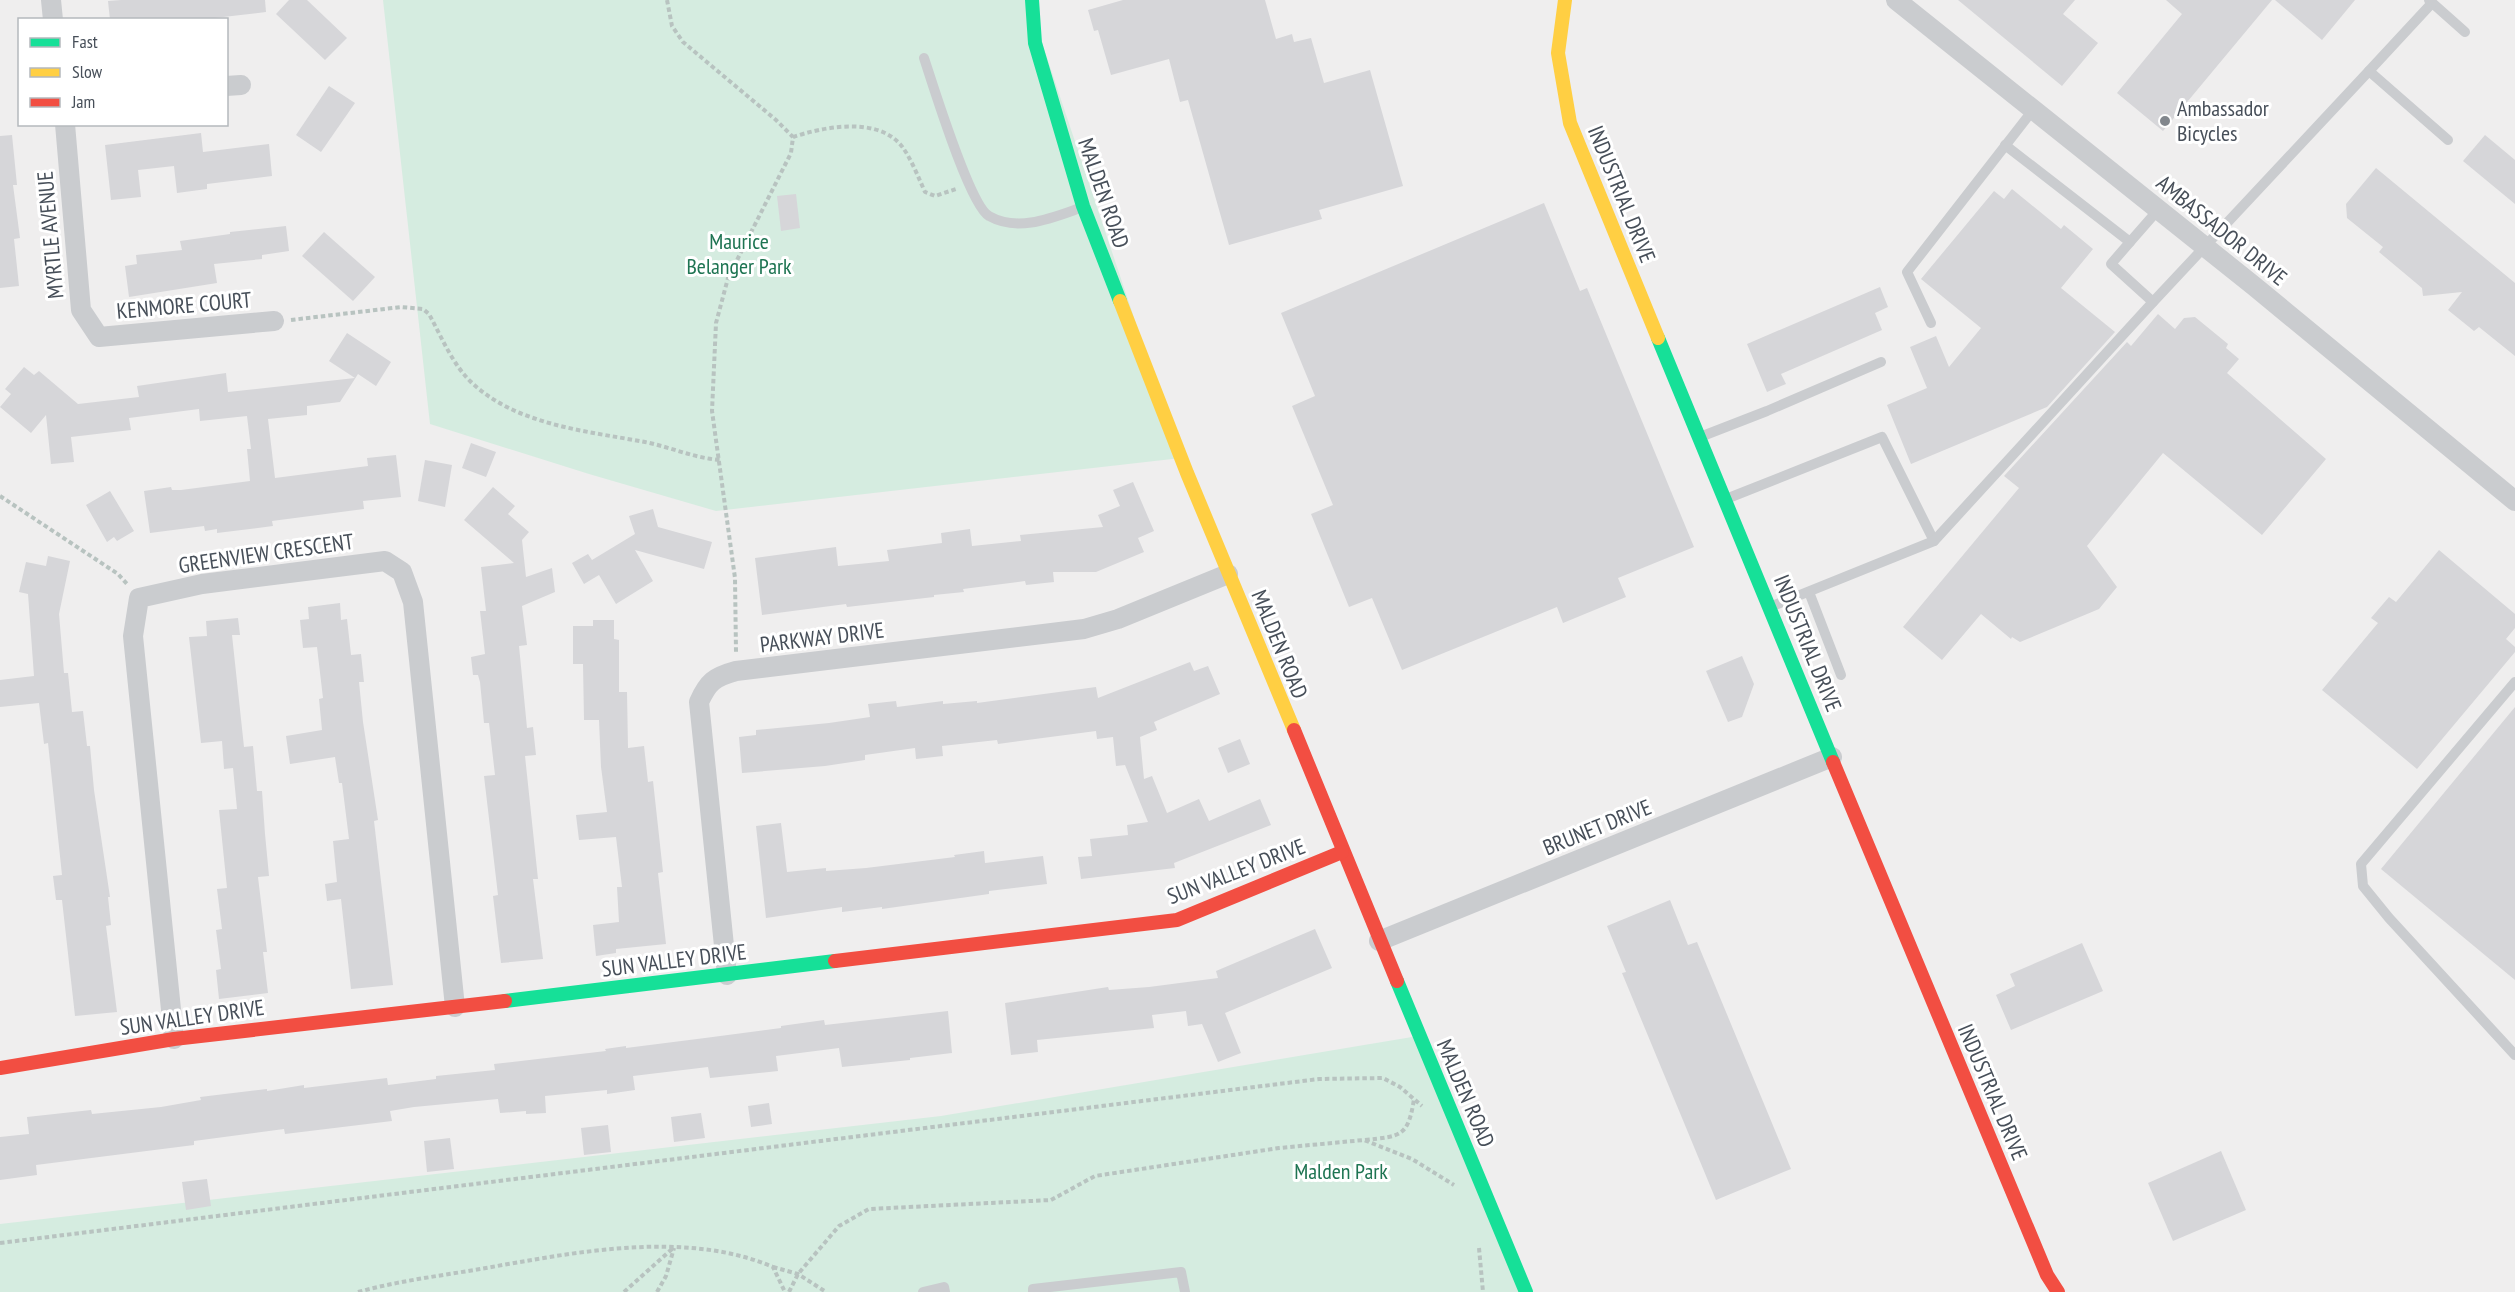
<svg xmlns="http://www.w3.org/2000/svg" width="2515" height="1292" viewBox="0 0 2515 1292" font-family="'PT Sans Narrow',sans-serif">
  <rect width="100%" height="100%" fill="#efeeee"/>
  <g fill="#d5ece0">
    <polygon points="383,0 1031,0 1031,10 1181,458 716,511 589,474 430,424"/>
    <polygon points="1418,1036 1525,1292 0,1292 0,1224 941,1116"/>
  </g>
  <g fill="#d6d6d9">
    <polygon points="121,0 265,0 266,12 197,20 110,20 108,1"/>
    <polygon points="289,0 307,0 347,38 325,60 276,14"/>
    <polygon points="1123,0 1265,0 1276,39 1292,34 1294,42 1311,38 1324,83 1370,70 1403,186 1319,210 1322,219 1229,245 1188,100 1180,102 1169,59 1111,75 1098,30 1094,31 1088,10"/>
    <polygon points="1958,0 2075,0 2063,14 2098,43 2062,86"/>
    <polygon points="2166,0 2272,0 2163,131 2117,93 2182,14"/>
    <polygon points="2275,0 2355,0 2322,40"/>
    <polygon points="329,86 355,103 321,152 296,135"/>
    <polygon points="201,133 203,152 269,144 272,176 207,184 207,189 177,193 174,166 138,170 141,197 111,200 105,145"/>
    <polygon points="12,135 17,185 13,185 20,238 14,239 19,286 0,288 0,136"/>
    <polygon points="2485,135 2515,160 2515,204 2463,161"/>
    <polygon points="2376,168 2515,283 2515,356 2479,327 2474,331 2448,310 2462,292 2423,296 2422,288 2379,252 2383,247 2347,218 2346,204"/>
    <polygon points="2012,189 2061,229 2064,225 2093,249 2061,288 2115,332 2047,407 1911,464 1887,405 1927,388 1910,347 1936,336 1949,367 1981,328 1921,279 1994,191 2004,199"/>
    <polygon points="796,194 800,228 781,231 777,196"/>
    <polygon points="1544,203 1580,291 1587,288 1694,547 1618,578 1626,597 1563,623 1557,607 1402,670 1372,598 1349,607 1311,514 1333,505 1292,406 1315,396 1281,313"/>
    <polygon points="286,226 289,251 262,255 262,259 214,264 217,283 129,297 125,266 137,264 136,255 182,250 180,241 230,234 230,232"/>
    <polygon points="324,232 375,277 353,301 302,256"/>
    <polygon points="1880,287 1888,307 1875,313 1882,330 1781,374 1786,384 1767,392 1747,344"/>
    <polygon points="2158,314 2175,329 2184,318 2195,317 2228,344 2226,348 2239,359 2227,373 2326,459 2262,535 2163,453 2087,546 2117,587 2099,609 2020,642 2012,637 2011,639 1981,614 1942,660 1903,627 2019,488 2004,476 2127,342 2131,346"/>
    <polygon points="347,333 391,362 376,386 358,374 340,402 307,406 307,415 268,419 275,478 368,466 367,458 396,455 401,497 363,501 364,509 272,521 273,526 217,533 217,529 205,531 204,526 150,533 144,491 171,487 172,490 181,490 250,481 247,449 251,449 247,416 200,421 199,409 129,418 131,430 71,437 74,462 51,464 46,415 31,433 0,407 11,394 5,389 24,367 34,375 39,371 78,404 139,397 137,386 226,373 228,392 355,378 329,361"/>
    <polygon points="471,443 496,452 486,477 462,468"/>
    <polygon points="425,460 452,465 445,507 418,501"/>
    <polygon points="1133,482 1154,531 1138,538 1144,552 1096,572 1053,572 1054,582 1026,585 1025,581 963,589 964,592 934,595 934,597 847,607 846,604 762,615 755,558 836,547 838,566 889,561 887,550 942,543 941,533 970,529 972,546 1021,541 1020,535 1103,527 1098,515 1120,506 1113,490"/>
    <polygon points="493,487 515,506 508,514 529,532 522,540 526,577 552,568 555,592 522,606 527,645 519,646 527,728 533,727 536,755 525,756 538,879 533,879 543,959 501,963 493,896 498,895 484,776 495,775 489,723 484,723 480,682 478,675 473,675 471,657 485,654 480,611 486,611 481,567 514,563 464,520"/>
    <polygon points="110,491 134,531 117,541 114,537 107,542 86,505"/>
    <polygon points="653,509 658,527 712,542 704,569 635,550 653,581 616,604 599,575 584,584 572,563 588,554 592,560 635,534 629,516"/>
    <polygon points="2439,550 2515,614 2515,628 2506,639 2515,647 2515,652 2417,769 2322,690 2378,623 2371,618 2389,597 2396,602"/>
    <polygon points="48,556 70,561 59,614 64,673 68,673 72,712 83,711 87,746 90,746 94,790 110,897 108,897 111,925 106,926 117,1012 75,1016 62,900 56,900 53,876 62,875 48,743 44,744 39,703 0,707 0,680 34,676 28,594 19,592 26,562 46,566"/>
    <polygon points="340,603 341,620 347,619 351,655 361,654 364,682 359,682 363,722 378,820 374,821 393,985 351,989 341,899 327,901 325,884 337,882 333,841 349,839 342,783 339,783 335,757 290,764 286,736 322,730 319,699 323,698 317,647 303,648 300,620 309,619 308,607"/>
    <polygon points="238,618 240,635 232,635 244,747 253,746 257,791 262,791 265,834 269,876 258,877 267,952 263,952 268,993 219,999 216,970 221,969 216,930 222,929 217,889 227,888 219,810 237,809 233,768 224,769 222,741 201,743 189,637 207,636 206,621"/>
    <polygon points="593,620 614,620 614,639 619,640 619,692 627,692 628,748 644,746 648,782 653,781 663,872 658,873 666,944 616,949 616,953 596,956 593,925 619,922 617,887 622,887 616,837 579,840 576,815 607,812 601,767 599,720 584,720 583,664 573,664 573,626 593,626"/>
    <polygon points="1742,656 1754,684 1742,717 1728,722 1706,671"/>
    <polygon points="1190,662 1194,671 1208,666 1220,694 1154,722 1157,730 1140,737 1144,779 1152,776 1167,813 1199,799 1209,821 1260,799 1271,825 1174,863 1175,868 1081,879 1078,857 1092,856 1090,839 1128,835 1127,825 1148,822 1125,765 1116,766 1113,737 1097,739 1096,731 998,744 997,740 942,746 943,756 916,759 915,748 865,755 865,760 825,766 742,773 739,737 756,735 756,730 829,723 870,717 868,704 896,701 897,707 943,701 943,704 977,701 977,703 1096,687 1098,698"/>
    <polygon points="2515,707 2515,980 2381,869"/>
    <polygon points="1240,739 1250,764 1228,773 1218,748"/>
    <polygon points="781,823 787,872 826,868 826,871 866,868 955,857 954,855 984,851 985,863 1043,856 1047,884 989,891 989,894 882,909 882,907 842,912 842,907 766,918 756,826"/>
    <polygon points="1670,900 1688,945 1697,942 1791,1169 1716,1200 1622,973 1626,972 1607,926"/>
    <polygon points="1315,929 1332,968 1225,1013 1241,1053 1218,1062 1202,1024 1188,1026 1186,1011 1152,1015 1154,1028 1037,1040 1038,1052 1011,1055 1005,1003 1108,987 1109,990 1149,987 1218,978 1216,971"/>
    <polygon points="2082,943 2103,991 2011,1030 1996,995 2015,986 2010,974"/>
    <polygon points="948,1011 952,1053 910,1058 910,1060 842,1067 839,1048 776,1056 778,1071 710,1078 708,1067 633,1076 635,1090 607,1094 607,1090 545,1096 546,1113 526,1114 526,1111 500,1113 498,1099 414,1107 390,1111 392,1121 285,1134 284,1129 194,1141 194,1145 36,1165 37,1175 0,1180 0,1137 29,1134 27,1117 91,1110 92,1114 161,1107 201,1100 200,1097 267,1089 267,1091 304,1085 304,1088 387,1078 388,1085 436,1079 436,1076 495,1070 494,1064 606,1051 605,1049 626,1046 626,1048 705,1038 781,1028 781,1026 824,1020 825,1025"/>
    <polygon points="769,1103 772,1124 751,1127 748,1106"/>
    <polygon points="701,1113 705,1138 674,1142 671,1117"/>
    <polygon points="608,1125 611,1152 584,1155 581,1128"/>
    <polygon points="450,1138 454,1169 427,1172 424,1141"/>
    <polygon points="2221,1151 2246,1210 2173,1241 2148,1183"/>
    <polygon points="207,1179 211,1206 186,1210 182,1182"/>
  </g>
  <g fill="none" stroke-linecap="round" stroke-linejoin="round">
    <g stroke="#b8c3c0" stroke-width="4" stroke-dasharray="4.5 3" stroke-linecap="butt">
      <polyline points="667,0 672,26 683,42 776,120 793,137 791,153 728,278 716,323 712,411 735,578 736,652"/>
      <path d="M793,137C823,127 874,117 899,143C909,153 919,179 925,192L935,196L956,189"/>
      <path d="M291,320L401,307L423,309L429,314C441,336 452,363 470,381C515,425 586,431 645,442C670,447 694,458 720,460"/>
      <polyline points="0,496 118,574 127,584"/>
      <path d="M1365,1140C1400,1136 1408,1138 1414,1099"/>
      <polyline points="0,1243 1319,1079 1383,1078 1400,1087 1422,1106"/>
      <polyline points="1479,1248 1483,1292"/>
      <polyline points="773,1267 798,1274 826,1292"/>
      <path d="M358,1292C398,1281 439,1276 480,1269C572,1253 684,1229 773,1267L785,1292"/>
      <polyline points="624,1292 673,1248"/>
      <polyline points="657,1292 666,1276 674,1248"/>
      <polyline points="789,1292 798,1274 839,1226 869,1209 1051,1200 1095,1176 1279,1148 1364,1140 1412,1159 1454,1185"/>
    </g>
    <g stroke="#cacccf" stroke-width="10">
      <polyline points="2429,0 2465,32"/>
      <polyline points="2432,3 2369,71 2448,140"/>
      <path d="M924,58C933,85 970,206 989,216C1019,233 1054,217 1083,207"/>
      <polyline points="2005,145 2130,242 2158,210"/>
      <polyline points="2130,242 2111,264 2153,302"/>
      <polyline points="1931,323 1907,272 2033,110"/>
      <polyline points="1700,437 1767,411 1881,362"/>
      <polyline points="1726,499 1882,437 1934,541"/>
      <polyline points="1809,592 1841,675"/>
      <polyline points="1770,607 1934,541 2153,302 2369,71"/>
      <polyline points="2515,682 2361,864 2363,886 2389,918 2515,1055"/>
      <polyline points="923,1292 944,1287 945,1292"/>
      <polyline points="1033,1292 1033,1289 1181,1272 1185,1292"/>
    </g>
    <g stroke="#cacccf" stroke-width="20">
      <polyline points="51,0 53,20"/>
      <polyline points="1896,0 2254,286 2515,501"/>
      <polyline points="226,86 241,85"/>
      <polyline points="65,124 81,310 99,337 274,321"/>
      <polyline points="1379,941 1832,757"/>
      <path d="M727,975L699,702C708,682 714,677 736,671L1084,629L1118,619L1228,574"/>
      <polyline points="174,1039 133,636 139,598 202,584 385,561 402,572 413,602 455,1007"/>
    </g>
    <g stroke="#16e098" stroke-width="14">
      <polyline points="1032,0 1035,43 1083,206 1120,301"/>
      <polyline points="1658,338 1833,762"/>
      <polyline points="1397,981 1526,1292"/>
      <polyline points="505,1001 835,961"/>
    </g>
    <g stroke="#ffcf43" stroke-width="14">
      <polyline points="1565,0 1558,53 1570,123 1658,338"/>
      <polyline points="1120,301 1187,473 1294,730"/>
    </g>
    <g stroke="#f24e42" stroke-width="14">
      <polyline points="1294,730 1397,981"/>
      <polyline points="1833,762 2047,1275 2058,1292"/>
      <polyline points="835,961 1177,920 1342,852"/>
      <polyline points="0,1068 174,1039 505,1001"/>
    </g>
  </g>
  <circle fill="#82878d" stroke="#fff" stroke-width="2" cx="2165" cy="121" r="6"/>
  <g text-anchor="middle" stroke-width="6" stroke-linejoin="round" paint-order="stroke">
    <g font-size="22" fill="#474f59" stroke="#fff" text-anchor="start">
      <text x="2177" y="116">Ambassador<tspan x="2177" dy="25">Bicycles</tspan></text>
    </g>
    <g font-size="22" fill="#474f59" stroke="#fff">
      <text transform="translate(1104 193) rotate(71)" y="8">MALDEN ROAD</text>
      <text transform="translate(1622 194) rotate(68)" y="8">INDUSTRIAL DRIVE</text>
      <text transform="translate(2222 230) rotate(39)" y="8">AMBASSADOR DRIVE</text>
      <text transform="translate(50 235) rotate(-95)" y="8">MYRTLE AVENUE</text>
      <text transform="translate(184 305) rotate(-5)" y="8">KENMORE COURT</text>
      <text transform="translate(266 553) rotate(-8)" y="8">GREENVIEW CRESCENT</text>
      <text transform="translate(822 637) rotate(-7)" y="8">PARKWAY DRIVE</text>
      <text transform="translate(1808 643) rotate(68)" y="8">INDUSTRIAL DRIVE</text>
      <text transform="translate(1280 644) rotate(68)" y="8">MALDEN ROAD</text>
      <text transform="translate(1597 827) rotate(-22)" y="8">BRUNET DRIVE</text>
      <text transform="translate(1236 871) rotate(-21)" y="8">SUN VALLEY DRIVE</text>
      <text transform="translate(674 960) rotate(-7)" y="8">SUN VALLEY DRIVE</text>
      <text transform="translate(192 1017) rotate(-8)" y="8">SUN VALLEY DRIVE</text>
      <text transform="translate(1993 1092) rotate(67)" y="8">INDUSTRIAL DRIVE</text>
      <text transform="translate(1466 1093) rotate(67)" y="8">MALDEN ROAD</text>
    </g>
    <g font-size="22" fill="#1e7452" stroke="#fff">
      <text x="739" y="249">Maurice<tspan x="739" dy="25">Belanger Park</tspan></text>
      <text x="1341" y="1179">Malden Park</text>
    </g>
  </g>
  <rect x="18" y="18" width="210" height="108" fill="#ffffff" stroke="#b5b9bd" stroke-width="1.5"/>
  <rect x="30" y="38" width="30" height="9" fill="#16e098" stroke="#b5b9bd" stroke-width="1.5"/>
  <text x="72" y="48" font-size="18" fill="#474f59">Fast</text>
  <rect x="30" y="68" width="30" height="9" fill="#ffcf43" stroke="#b5b9bd" stroke-width="1.5"/>
  <text x="72" y="78" font-size="18" fill="#474f59">Slow</text>
  <rect x="30" y="98" width="30" height="9" fill="#f24e42" stroke="#b5b9bd" stroke-width="1.5"/>
  <text x="72" y="108" font-size="18" fill="#474f59">Jam</text>
</svg>
